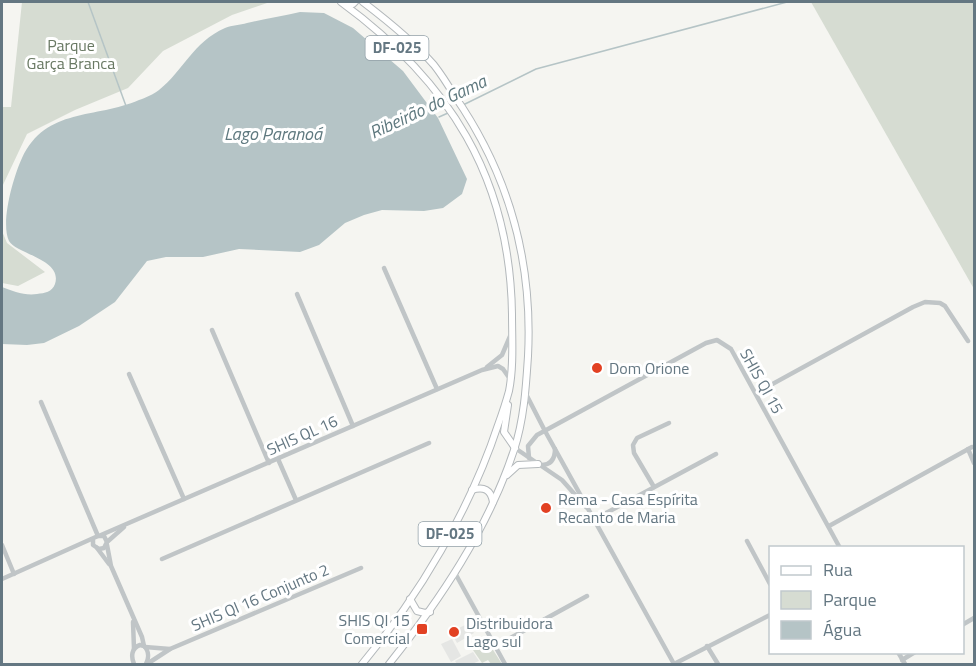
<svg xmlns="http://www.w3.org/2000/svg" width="976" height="666" viewBox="0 0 976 666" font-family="'Titillium Web',sans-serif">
  <rect width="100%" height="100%" fill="#f5f5f1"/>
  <g fill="#e5e6e4">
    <polygon points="469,623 474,633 457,643 451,632"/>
    <polygon points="452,639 461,656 451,662 441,644"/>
    <polygon points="473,652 479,661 472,664 457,664 455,661"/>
  </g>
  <g fill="#d6dcd2">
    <polygon points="22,2 270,2 232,15 163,51 128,88 75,110 27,134 2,187 2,107 11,107"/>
    <polygon points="811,2 974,2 974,289"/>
    <polygon points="2,231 7,243 45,272 18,286 2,283"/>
    <polygon points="488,642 502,664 491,664 488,660 482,663 473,650"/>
  </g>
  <path fill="#b5c4c6" d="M300,12L324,13L353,28L403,71L438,118L467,179L462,194L443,208L424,211L382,210L364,215L345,223L319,245L300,252L239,249L203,257H166L147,261L115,302L79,326L44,343L27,345L2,344V287C12,291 25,296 37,294C45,293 52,292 55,284C63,259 16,254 9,241C0,222 14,175 22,158C46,107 96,119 139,100C145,98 154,94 159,90C183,71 193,42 225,28C232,25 240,25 247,23C265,19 283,16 300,12Z"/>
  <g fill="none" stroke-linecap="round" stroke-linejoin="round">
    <g stroke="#b5c4c6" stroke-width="1.5">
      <polyline points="88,2 126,106"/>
      <polyline points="463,105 536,69 787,2"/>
      <polyline points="439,117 448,113"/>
    </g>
    <g stroke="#b3b8bb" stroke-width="8">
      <g id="major">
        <path d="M341,2C449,81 510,177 512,314C512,339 514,366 509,391C506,402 502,414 498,425C470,510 419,596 362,664"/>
        <polyline points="345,2 353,4 355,2"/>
        <path d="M363,2C388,21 413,41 434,65C441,74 448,85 454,95C509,174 533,260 528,356C526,387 524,420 514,450C488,529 440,600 389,664"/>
        <polyline points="508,405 504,432 515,448"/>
        <polyline points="507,475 518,465 538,464"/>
        <path d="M472,490C484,486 491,490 493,502"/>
        <polyline points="410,599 417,611 425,613 430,612"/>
      </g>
    </g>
    <g stroke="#c0c5c7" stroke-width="4.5">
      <polyline points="384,268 437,389"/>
      <polyline points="297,294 353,426"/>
      <polyline points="212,330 269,463"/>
      <polyline points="487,367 502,355 511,334"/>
      <polyline points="129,374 184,499"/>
      <polyline points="756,393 913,307 925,302 940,303 945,306 968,341"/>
      <polyline points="526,394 545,431 674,664"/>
      <polyline points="41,402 98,536"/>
      <polyline points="515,448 562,480 586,507"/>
      <polyline points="968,449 974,463"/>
      <polyline points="529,458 528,446 537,435 706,343 717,340 731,349 840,548"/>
      <polyline points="278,459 296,500"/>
      <path d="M541,465C551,465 555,459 555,449"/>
      <polyline points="654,487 634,453 633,445 637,438 669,423"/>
      <polyline points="595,519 716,454"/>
      <polyline points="829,526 972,447"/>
      <polyline points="101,535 482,370 498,366 503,369 510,379"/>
      <polyline points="747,541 770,584"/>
      <polyline points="107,542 124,527"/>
      <polyline points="2,545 14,574"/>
      <polyline points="107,545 111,566 142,637 144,646"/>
      <polyline points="97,548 109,564"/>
      <polyline points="162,559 429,443"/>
      <polyline points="455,573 505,664"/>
      <polyline points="2,579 98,536 104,536 107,542 104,548 99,549 93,545 93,539"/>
      <polyline points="133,622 134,649"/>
      <polyline points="962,625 974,618"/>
      <polyline points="707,646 718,664"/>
      <polyline points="145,647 170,649"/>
      <polyline points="494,647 587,596"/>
      <polyline points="898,652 905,664"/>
      <polyline points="902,660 915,652"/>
      <path d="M134,664C131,657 131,648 140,645L144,646C149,651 149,658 146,664"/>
      <polyline points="147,664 170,649 361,568"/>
      <polyline points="674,664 770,615"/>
    </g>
    <use href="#major" stroke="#fff" stroke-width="6"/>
  </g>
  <g fill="#e24123" stroke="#fff" stroke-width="2">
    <circle cx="597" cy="368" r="6"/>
    <circle cx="546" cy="508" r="6"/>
    <rect x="416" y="623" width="12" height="12" rx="3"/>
    <circle cx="454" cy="632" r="6"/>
  </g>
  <g text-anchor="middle" stroke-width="6" stroke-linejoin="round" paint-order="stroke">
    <g fill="#fff" stroke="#92a0a8" stroke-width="1.5">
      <rect x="365.5" y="36" width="63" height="24" rx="4.5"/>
      <rect x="418.5" y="522" width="63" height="24" rx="4.5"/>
    </g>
    <g font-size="15" font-weight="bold" fill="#647782">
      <text x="397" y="53">DF-025</text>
      <text x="450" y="539">DF-025</text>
    </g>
    <g font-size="16" fill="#697963" stroke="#fff">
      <text x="71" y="51">Parque<tspan x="71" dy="18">Garça Branca</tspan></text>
    </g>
    <g font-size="16" fill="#647782" stroke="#fff" text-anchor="start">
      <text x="609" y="374">Dom Orione</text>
      <text x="558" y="505">Rema - Casa Espírita<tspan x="558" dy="18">Recanto de Maria</tspan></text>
      <text x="410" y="626" text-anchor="end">SHIS QI 15<tspan x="410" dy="18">Comercial</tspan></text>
      <text x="466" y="629">Distribuidora<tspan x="466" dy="18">Lago sul</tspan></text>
    </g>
    <g font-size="16" fill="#647782" stroke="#fff">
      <text transform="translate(762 381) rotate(61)" y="6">SHIS QI 15</text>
      <text transform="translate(302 435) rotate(-24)" y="6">SHIS QL 16</text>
      <text transform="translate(260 597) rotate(-23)" y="6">SHIS QI 16 Conjunto 2</text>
    </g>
    <g font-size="18" font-style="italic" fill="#5f797f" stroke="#fff">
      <text transform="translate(428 107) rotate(-25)" y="6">Ribeirão do Gama</text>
      <text x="273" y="140">Lago Paranoá</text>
    </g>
  </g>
  <rect width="976" height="666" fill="none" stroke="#647782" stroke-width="6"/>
  <rect x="769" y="546" width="195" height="108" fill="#ffffff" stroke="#c1c9cd" stroke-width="1.5"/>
  <rect x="781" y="566" width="30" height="9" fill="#ffffff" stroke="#c1c9cd" stroke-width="1.5"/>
  <text x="823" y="576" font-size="18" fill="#647782">Rua</text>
  <rect x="781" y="591" width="30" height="18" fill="#d6dcd2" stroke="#c1c9cd" stroke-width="1.5"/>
  <text x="823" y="606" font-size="18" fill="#647782">Parque</text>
  <rect x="781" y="621" width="30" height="18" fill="#b5c4c6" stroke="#c1c9cd" stroke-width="1.5"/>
  <text x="823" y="636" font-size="18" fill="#647782">Água</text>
</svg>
